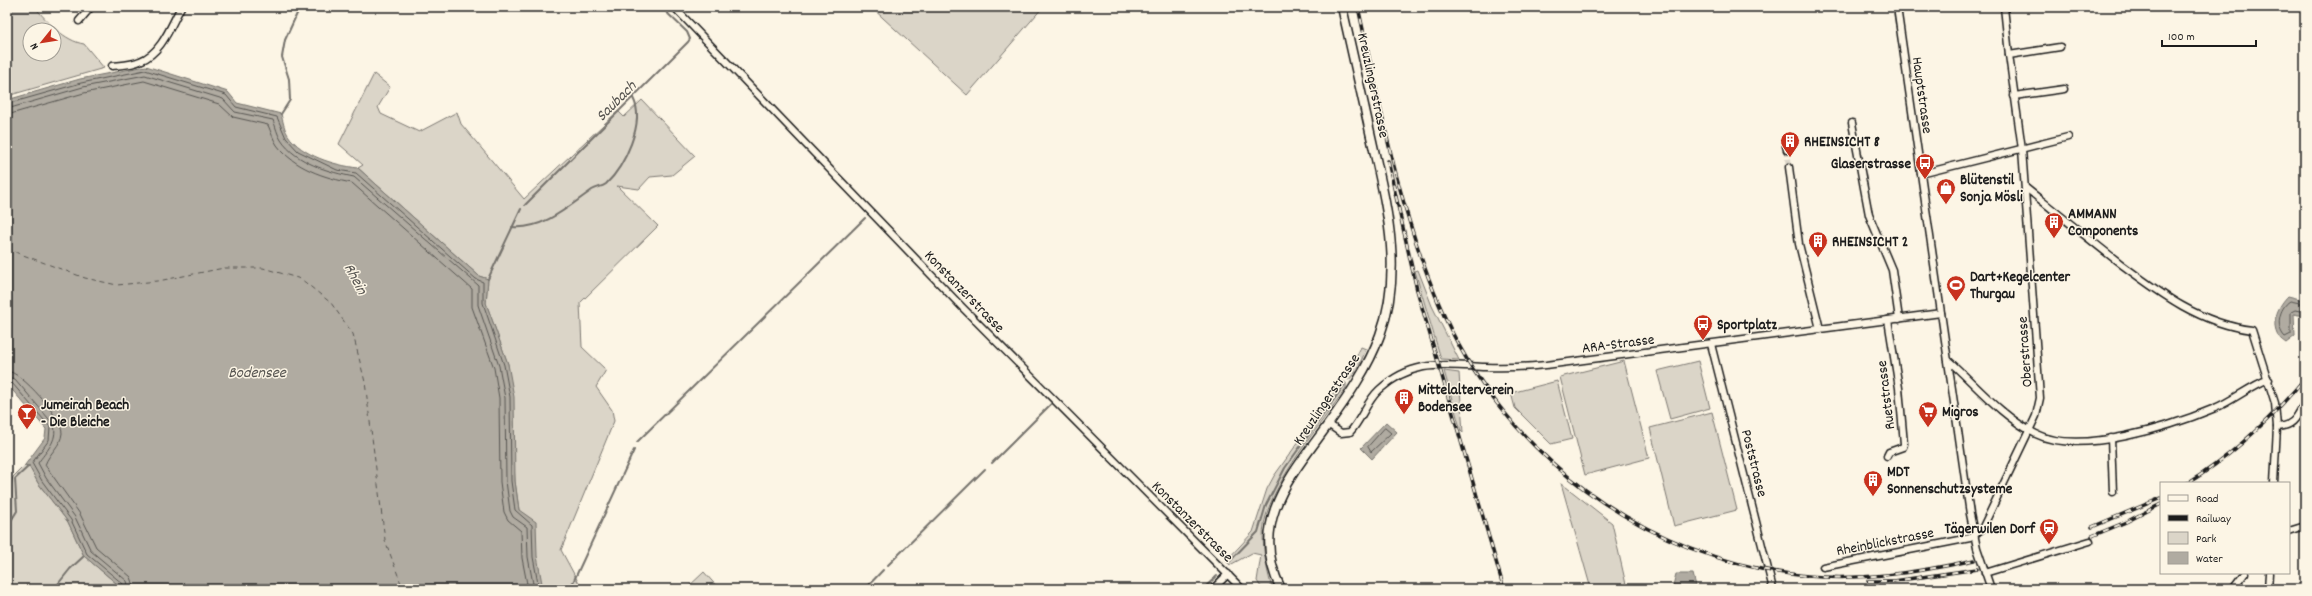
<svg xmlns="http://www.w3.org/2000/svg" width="2312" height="596" viewBox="0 0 2312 596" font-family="Dekko,sans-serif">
  <rect width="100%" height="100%" fill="#fcf5e5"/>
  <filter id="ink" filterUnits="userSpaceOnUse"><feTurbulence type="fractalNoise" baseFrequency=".025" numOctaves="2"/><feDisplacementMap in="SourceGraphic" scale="8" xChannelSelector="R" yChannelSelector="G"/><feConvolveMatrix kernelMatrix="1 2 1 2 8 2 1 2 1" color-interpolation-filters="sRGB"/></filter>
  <g filter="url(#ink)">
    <g fill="#dbd5c8" stroke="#7c7872" fill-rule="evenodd">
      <path d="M7,7H35C47,22 65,41 84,44L104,68L7,96ZM30,30H54V54H30Z"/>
      <polygon points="871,7 1043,7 967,95"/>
      <polygon points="374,74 390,87 378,107 381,114 419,132 457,112 461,124 524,199 618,111 624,117 642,100 695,156 672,175 650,177 639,189 617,186 658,226 580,303 582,347 606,370 596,387 612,410 614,421 561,550 582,589 530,589 515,481 508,364 486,303 488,279 479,276 358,168 363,165 339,144"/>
      <polygon points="1418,270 1432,306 1459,360 1441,359 1415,271"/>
      <polygon points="1361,347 1366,349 1358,369 1349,380 1346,378"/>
      <polygon points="1624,361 1649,458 1585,475 1560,377"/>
      <polygon points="1698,361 1710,408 1670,419 1657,371"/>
      <polygon points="1444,371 1459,373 1463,433 1461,431"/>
      <path d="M1342,381L1346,383V388C1321,424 1272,482 1264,524C1261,543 1266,566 1271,585L1267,588L1261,587L1257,581L1261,555L1252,553L1230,565L1226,561L1253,532L1267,489L1274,476Z"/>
      <polygon points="1557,381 1572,439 1551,444 1515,408 1511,393"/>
      <polygon points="1712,412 1737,510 1674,526 1650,428"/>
      <polygon points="25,465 29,466 38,483 68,522 84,556 123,589 61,589 62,587 55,589 51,586 49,589 7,589 7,496 13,477"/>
      <polygon points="1561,483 1612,523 1627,589 1591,589"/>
      <polygon points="704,572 719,589 686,589"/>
    </g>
    <g fill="#b0aba1" stroke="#75726c">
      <path d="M146,66L228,92L237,103L281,114C283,121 284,129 288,135C302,156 334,165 358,168L479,276L488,279L486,303L508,364L514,397L515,481L519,510L536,522L537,556L543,589H123L84,556L68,522L38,483L29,466L25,465L45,438L46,429L7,384V100L80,79Z"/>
      <path d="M2288,296L2304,300L2303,316L2294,314L2295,336L2286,343C2283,341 2278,337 2277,334C2271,321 2279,305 2288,296Z"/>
      <polygon points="1386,422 1397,432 1372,459 1361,448"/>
      <polygon points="1676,574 1693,574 1696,586 1672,589"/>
    </g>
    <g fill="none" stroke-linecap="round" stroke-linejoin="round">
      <g stroke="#575551" stroke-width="1">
        <polyline points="7,104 81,83 145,70 226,95 236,107 277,117 286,138 298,151 337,170 356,173 476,279 483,282 483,303 504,365 510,397 511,481 515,510 532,525 533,557 539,589"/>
        <path d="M7,109L83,87L145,75L223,99L235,112L273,120C276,127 277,134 281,140C296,163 329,172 354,177L478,285V305L499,366L505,398L506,481L510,511L513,517L527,527L528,557L534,589"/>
        <path d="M7,115L84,93L144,81L219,104L233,117L268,125C271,132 273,139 277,145C294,168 325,178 352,183L472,289V307L494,368L499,398L500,482L504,512L508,520L521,531L522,558L528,589"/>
        <path d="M2305,304L2290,301C2279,308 2275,327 2285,337L2291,334V312L2295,310L2305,312"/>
        <path d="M7,371C21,371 62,418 62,433C61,446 49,453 45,465L80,514L96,547L131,577L135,589"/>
        <path d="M7,377L15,379L54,425C58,441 46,451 38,463L46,478L75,517L91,551L127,581L129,589"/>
        <polyline points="7,382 12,383 50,427 49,440 32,463 42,481 71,520 87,554 123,584 124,589"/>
        <polygon points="1385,428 1391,433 1371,452 1368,447"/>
      </g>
      <g stroke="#75726c" stroke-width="2">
        <polyline points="281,114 290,100 289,79 282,57 285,40 300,7"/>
        <polyline points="525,205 688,42 690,39 687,32 661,7"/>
        <path d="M512,227C543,230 568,207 592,190C597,187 602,187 606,184C624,167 646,122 633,98"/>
        <polyline points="488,279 521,209"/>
        <polyline points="637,442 865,218"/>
        <polyline points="992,463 1053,402"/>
        <polyline points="7,527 17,511 15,479 29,466"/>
        <polyline points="1229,562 1258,532 1266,505 1285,468 1345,384"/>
        <polyline points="888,565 985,469"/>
        <polyline points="54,589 70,569 84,556"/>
        <polyline points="570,589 634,450"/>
        <polyline points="865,589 883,570"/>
        <polyline points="1203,589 1217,576"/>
      </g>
      <polyline stroke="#575551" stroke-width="1" stroke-dasharray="5 4" stroke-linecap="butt" points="7,249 85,278 117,285 158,281 224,268 263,268 301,279 331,303 353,334 365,382 385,540 403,589"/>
      <polyline stroke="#dad4c7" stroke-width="6" stroke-dasharray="6 3" stroke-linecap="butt" points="1787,150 1789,167"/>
      <g stroke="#1c1c1c" stroke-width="9">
        <g id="minor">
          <polyline points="674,7 962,307 1242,589"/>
          <polyline points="1897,7 1970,514 1977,548 1991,589"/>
          <polyline points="79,21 91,7"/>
          <polyline points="2009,55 2060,47"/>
          <path d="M112,66C121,65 132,65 140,61C162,53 171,25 181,7"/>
          <polyline points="2014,96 2064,89"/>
          <polyline points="1852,123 1869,215 1892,270 1899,319"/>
          <polyline points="1786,146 1787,150"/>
          <polyline points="1789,167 1799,244 1820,329"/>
          <polyline points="1921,174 2068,137"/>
          <path d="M2026,188C2057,213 2089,239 2121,264C2161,294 2201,324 2252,330L2275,403L2277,427L2274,483"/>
          <polyline points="1711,344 1773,589"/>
          <path d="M1948,360C1976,385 2001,416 2036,434C2080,456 2172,426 2215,408C2234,400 2250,386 2269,379"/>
          <path d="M1328,424L1341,433L1350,432C1362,419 1366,402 1379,390C1413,359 1443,365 1485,367C1505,368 1525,367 1546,365L1941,313"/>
          <path d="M2277,427C2295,426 2297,416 2305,402"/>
          <polyline points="2111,438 2113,492"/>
          <polyline points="1887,456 1889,452 1903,447 1904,444 1899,388 1888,320"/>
          <polyline points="2289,531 2305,526"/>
          <polyline points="1823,567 1970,538 1982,529 2036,416 2040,398 2022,149 2009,55 2004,7"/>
          <polyline points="1985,573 2090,541"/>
          <polyline points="1213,589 1228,574"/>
          <polyline points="2233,589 2245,573"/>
          <polyline points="2268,589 2269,573"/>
        </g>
      </g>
      <g stroke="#1c1c1c" stroke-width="11">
        <path id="major" d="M1281,589C1248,523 1290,477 1327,426C1348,397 1368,368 1380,335C1404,270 1386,205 1372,141C1362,97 1352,52 1342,7"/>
      </g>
      <use href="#minor" stroke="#fcf5e5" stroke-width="6"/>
      <use href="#major" stroke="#fcf5e5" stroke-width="8"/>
      <g stroke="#1c1c1c" stroke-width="3.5">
        <g id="rail">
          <path d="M1358,7C1380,106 1399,210 1439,304C1502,454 1645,560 1807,576C1863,581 1920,572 1974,560"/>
          <polyline points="1388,161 1417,290 1504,589"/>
          <path d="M2188,483C2233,455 2271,419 2305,378"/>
          <polyline points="2092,527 2161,498"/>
          <polyline points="2092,536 2126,522 2161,504"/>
          <polyline points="1868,581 1894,581 1977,569"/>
        </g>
      </g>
      <use href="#rail" stroke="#fcf5e5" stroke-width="2" stroke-dasharray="6" stroke-linecap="butt"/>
    </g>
  </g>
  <defs>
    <g id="building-pin" transform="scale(1)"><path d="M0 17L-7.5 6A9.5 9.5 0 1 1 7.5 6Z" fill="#c8321e" stroke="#fcf5e5"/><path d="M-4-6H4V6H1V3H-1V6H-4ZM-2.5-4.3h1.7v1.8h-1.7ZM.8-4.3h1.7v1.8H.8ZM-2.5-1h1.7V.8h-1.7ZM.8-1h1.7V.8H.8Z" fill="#fff"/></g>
    <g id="bus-pin" transform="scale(1)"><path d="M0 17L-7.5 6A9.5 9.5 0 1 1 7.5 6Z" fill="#c8321e" stroke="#fcf5e5"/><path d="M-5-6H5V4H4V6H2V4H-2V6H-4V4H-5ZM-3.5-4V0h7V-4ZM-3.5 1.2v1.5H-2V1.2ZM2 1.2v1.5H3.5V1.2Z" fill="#fff"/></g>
    <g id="shop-pin" transform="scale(1)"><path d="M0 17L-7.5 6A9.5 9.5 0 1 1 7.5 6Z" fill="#c8321e" stroke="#fcf5e5"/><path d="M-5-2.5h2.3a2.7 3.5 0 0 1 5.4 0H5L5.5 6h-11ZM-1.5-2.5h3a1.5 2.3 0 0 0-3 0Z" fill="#fff"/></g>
    <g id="stadium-pin" transform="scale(1)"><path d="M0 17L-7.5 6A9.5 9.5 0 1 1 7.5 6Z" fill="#c8321e" stroke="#fcf5e5"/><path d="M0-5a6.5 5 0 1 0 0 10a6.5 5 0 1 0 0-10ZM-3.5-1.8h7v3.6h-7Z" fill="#fff"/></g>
    <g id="supermarket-pin" transform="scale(1)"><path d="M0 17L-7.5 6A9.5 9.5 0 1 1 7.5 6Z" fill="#c8321e" stroke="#fcf5e5"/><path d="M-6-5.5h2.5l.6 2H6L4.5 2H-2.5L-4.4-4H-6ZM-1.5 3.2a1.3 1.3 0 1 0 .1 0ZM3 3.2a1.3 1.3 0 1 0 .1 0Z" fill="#fff"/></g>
    <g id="bar-pin" transform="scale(1)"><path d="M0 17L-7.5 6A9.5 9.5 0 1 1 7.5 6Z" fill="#c8321e" stroke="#fcf5e5"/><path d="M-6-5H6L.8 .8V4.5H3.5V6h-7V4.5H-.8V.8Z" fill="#fff"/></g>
    <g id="station-pin" transform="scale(1)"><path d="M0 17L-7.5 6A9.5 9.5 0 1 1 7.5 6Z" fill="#c8321e" stroke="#fcf5e5"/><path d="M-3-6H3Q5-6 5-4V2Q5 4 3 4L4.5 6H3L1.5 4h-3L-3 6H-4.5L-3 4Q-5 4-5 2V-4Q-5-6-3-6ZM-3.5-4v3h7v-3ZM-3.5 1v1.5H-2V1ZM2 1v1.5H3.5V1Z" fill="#fff"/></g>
  </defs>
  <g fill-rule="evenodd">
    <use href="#building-pin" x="1790" y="141"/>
    <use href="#bus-pin" x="1925" y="163"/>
    <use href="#shop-pin" x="1946" y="188"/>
    <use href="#building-pin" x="2054" y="222"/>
    <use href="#building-pin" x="1818" y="241"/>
    <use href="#stadium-pin" x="1956" y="285"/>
    <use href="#bus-pin" x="1703" y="324"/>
    <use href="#building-pin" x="1404" y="398"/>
    <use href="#supermarket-pin" x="1928" y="411"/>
    <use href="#bar-pin" x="27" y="413"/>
    <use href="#building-pin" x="1873" y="480"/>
    <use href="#station-pin" x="2049" y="528"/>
  </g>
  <g text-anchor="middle" stroke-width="3" stroke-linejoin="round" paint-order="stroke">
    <g font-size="15" fill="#1c1c1c" stroke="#fcf5e5">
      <text transform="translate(1374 85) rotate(78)" y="5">Kreuzlingerstrasse</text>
      <text transform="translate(1923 95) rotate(82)" y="5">Hauptstrasse</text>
      <text transform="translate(965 291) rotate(46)" y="5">Konstanzerstrasse</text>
      <text transform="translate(1618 343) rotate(-7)" y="5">ARA-Strasse</text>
      <text transform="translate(2024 352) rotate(-94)" y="5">Oberstrasse</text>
      <text transform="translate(1885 395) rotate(-97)" y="5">Ruetstrasse</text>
      <text transform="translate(1326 399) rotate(-56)" y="5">Kreuzlingerstrasse</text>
      <text transform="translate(1755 463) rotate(76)" y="5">Poststrasse</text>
      <text transform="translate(1193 521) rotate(45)" y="5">Konstanzerstrasse</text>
      <text transform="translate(1885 541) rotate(-11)" y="5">Rheinblickstrasse</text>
    </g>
    <g font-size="15" font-weight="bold" fill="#1c1c1c" stroke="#fcf5e5" text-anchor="start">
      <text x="1804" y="146">RHEINSICHT 8</text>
      <text x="1911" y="168" text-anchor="end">Glaserstrasse</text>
      <text x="1960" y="184">Blütenstil<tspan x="1960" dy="17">Sonja Mösli</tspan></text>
      <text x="2068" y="218">AMMANN<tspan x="2068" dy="17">Components</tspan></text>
      <text x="1832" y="246">RHEINSICHT 2</text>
      <text x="1970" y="281">Dart+Kegelcenter<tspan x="1970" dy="17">Thurgau</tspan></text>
      <text x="1717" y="329">Sportplatz</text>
      <text x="1418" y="394">Mittelalterverein<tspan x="1418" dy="17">Bodensee</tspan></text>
      <text x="41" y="409">Jumeirah Beach<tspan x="41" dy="17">- Die Bleiche</tspan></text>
      <text x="1942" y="416">Migros</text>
      <text x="1887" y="476">MDT<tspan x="1887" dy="17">Sonnenschutzsysteme</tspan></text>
      <text x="2035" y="533" text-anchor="end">Tägerwilen Dorf</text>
    </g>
    <g font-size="16" font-style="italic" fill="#575551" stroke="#fcf5e5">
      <text transform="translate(615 100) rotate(-45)" y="6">Saubach</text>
      <text transform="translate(357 278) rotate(62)" y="6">Rhein</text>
      <text x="257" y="377">Bodensee</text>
    </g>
  </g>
  <rect width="2312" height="596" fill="none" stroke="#fcf5e5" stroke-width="24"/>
  <rect x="12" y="12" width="2288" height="572" fill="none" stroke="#1c1c1c" stroke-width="1.5" filter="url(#ink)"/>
  <rect x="2160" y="482" width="130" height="92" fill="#fcf5e5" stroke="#a29e95"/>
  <rect x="2168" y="495" width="20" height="6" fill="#fcf5e5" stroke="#a29e95"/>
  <text x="2196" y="502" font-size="12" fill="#1c1c1c">Road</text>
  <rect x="2168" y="515" width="20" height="6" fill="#1c1c1c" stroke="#a29e95"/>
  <text x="2196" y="522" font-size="12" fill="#1c1c1c">Railway</text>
  <rect x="2168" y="532" width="20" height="12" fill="#dbd5c8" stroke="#a29e95"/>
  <text x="2196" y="542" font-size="12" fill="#1c1c1c">Park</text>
  <rect x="2168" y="552" width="20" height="12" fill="#b0aba1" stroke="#a29e95"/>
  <text x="2196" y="562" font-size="12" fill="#1c1c1c">Water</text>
  <g transform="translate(42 42) rotate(240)"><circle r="19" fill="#fcf5e5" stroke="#a29e95"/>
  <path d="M0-3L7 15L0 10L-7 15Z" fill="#c8321e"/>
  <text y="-6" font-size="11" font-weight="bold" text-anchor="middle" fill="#1c1c1c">N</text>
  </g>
  <path d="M2162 40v6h94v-6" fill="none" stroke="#1c1c1c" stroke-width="2"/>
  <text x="2168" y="40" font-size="12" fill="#1c1c1c" stroke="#fcf5e5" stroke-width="3" paint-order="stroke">100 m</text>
</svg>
